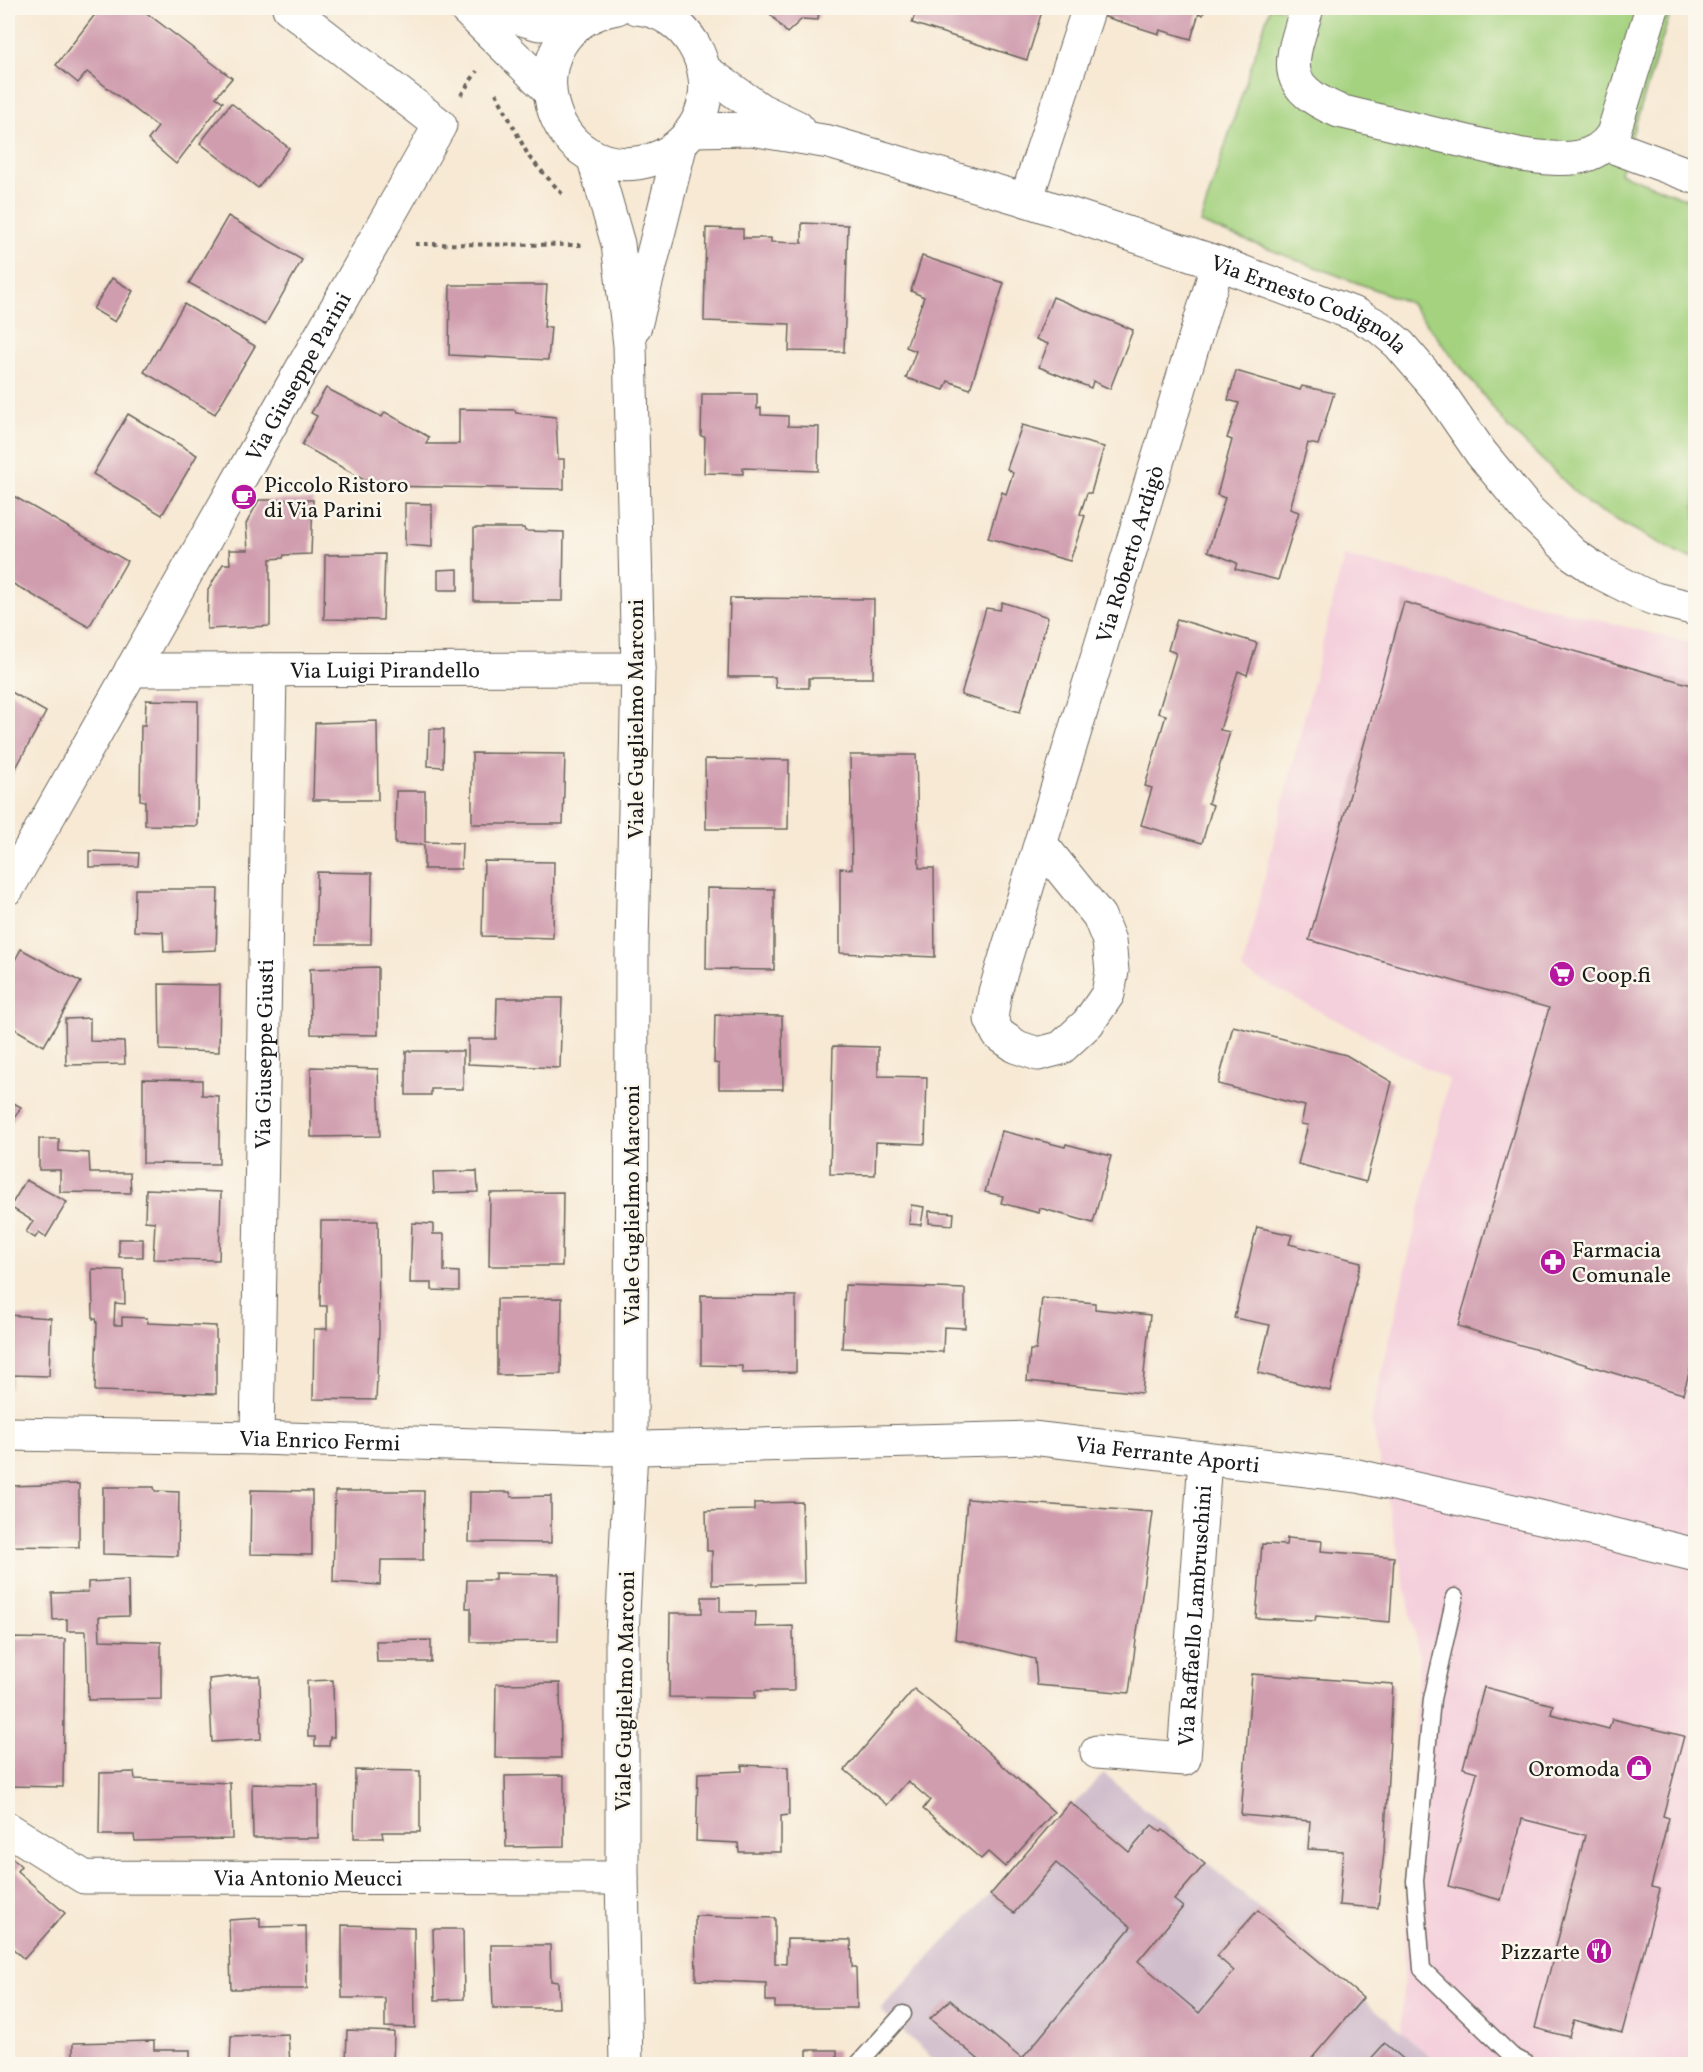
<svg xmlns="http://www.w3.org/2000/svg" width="1703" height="2072" viewBox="0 0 1703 2072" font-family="Vollkorn,serif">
  <rect width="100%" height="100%" fill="#fbf7ec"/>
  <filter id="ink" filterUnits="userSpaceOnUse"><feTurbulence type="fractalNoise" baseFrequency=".0167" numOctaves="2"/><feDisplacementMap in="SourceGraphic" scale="12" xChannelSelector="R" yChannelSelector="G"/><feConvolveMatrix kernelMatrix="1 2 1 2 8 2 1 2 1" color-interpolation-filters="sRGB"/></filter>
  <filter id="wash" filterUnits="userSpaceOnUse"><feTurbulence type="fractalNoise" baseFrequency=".008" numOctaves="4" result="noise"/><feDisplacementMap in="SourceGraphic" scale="24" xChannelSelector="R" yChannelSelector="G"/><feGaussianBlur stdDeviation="1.35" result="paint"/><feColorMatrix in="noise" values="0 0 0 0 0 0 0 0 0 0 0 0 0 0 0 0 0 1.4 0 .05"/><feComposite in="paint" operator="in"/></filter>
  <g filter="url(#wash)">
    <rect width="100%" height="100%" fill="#f7e9d4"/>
    <polygon fill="#f4cfdc" points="1344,556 1695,644 1695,2064 1438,2064 1401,2032 1419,1654 1371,1420 1449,1080 1242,970"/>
    <polygon fill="#d0bdcc" points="1104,1773 1438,2064 938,2064 880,2010"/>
    <polygon fill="#a4d27f" stroke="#60774e" stroke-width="1.5" points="1270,8 1672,8 1620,173 1695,202 1695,559 1681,555 1589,505 1509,428 1410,303 1200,223"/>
    <g id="blocks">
      <g fill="#d09daf">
        <polygon points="100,8 105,12 109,8 140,8 232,78 216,97 223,102 176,164 148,140 158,127 87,72 78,83 56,65"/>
        <polygon points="765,8 844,8 844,10 819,10 818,20 802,19 787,33"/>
        <polygon points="917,8 1043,8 1027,60 912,23"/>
        <polygon points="1105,8 1205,8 1203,15 1199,13 1191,39 1160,30 1159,34 1102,16"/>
        <polygon points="231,103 289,148 258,188 200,143"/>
        <polygon points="228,216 302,260 265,325 189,283"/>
        <polygon points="802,223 848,225 844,352 789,351 790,324 704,321 706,228 743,229 743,238 771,238 771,242 802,243"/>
        <polygon points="922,256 1004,283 970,389 948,381 944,390 906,378 916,351 906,347 924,297 911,291"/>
        <polygon points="112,278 133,291 115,322 93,309"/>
        <polygon points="450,285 547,285 544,327 551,327 548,360 449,355"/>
        <polygon points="1053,297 1133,330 1110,389 1093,381 1091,388 1039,367 1048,344 1036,339"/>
        <polygon points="184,304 255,346 215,414 144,372"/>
        <polygon points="1236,371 1300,390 1302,386 1334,393 1318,445 1308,443 1290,509 1299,512 1278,580 1235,569 1237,563 1208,551 1225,498 1217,495 1232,440 1227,438 1239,403 1228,400"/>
        <polygon points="326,388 382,417 385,412 429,437 426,444 459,444 459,409 515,410 516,413 556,417 558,459 564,459 564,489 375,486 302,445 317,416 311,413"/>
        <polygon points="702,394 757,394 757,409 761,408 761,415 788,416 788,426 819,427 818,471 743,468 743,474 704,473 705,437 701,436"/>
        <polygon points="128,414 197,455 162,515 93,474"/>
        <polygon points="1022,425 1104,447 1091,493 1087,493 1080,514 1085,516 1070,561 988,538 1002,492 1006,494 1013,473 1007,469"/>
        <polygon points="10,494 127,561 89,627 8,581 8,498"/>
        <polygon points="259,500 313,500 311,554 284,555 283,558 270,559 270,626 207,629 208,590 223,564 230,564 229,550 248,550 246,524"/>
        <polygon points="405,503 432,504 432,547 405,545"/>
        <polygon points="474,528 524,528 525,531 564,532 563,601 474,601"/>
        <polygon points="385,554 383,620 324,619 325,555"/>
        <polygon points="458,569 458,590 438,590 438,570"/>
        <polygon points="730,598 874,599 873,678 809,678 809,688 776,688 775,677 728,677"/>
        <polygon points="1002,602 1048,617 1020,712 961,695 986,608 1000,610"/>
        <polygon points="1404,602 1695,686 1695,1353 1683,1394 1458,1326 1549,1008 1309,940"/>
        <polygon points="1177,619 1257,643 1247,675 1238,671 1220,730 1230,732 1208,803 1213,805 1202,843 1141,825 1152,788 1145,786 1166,715 1158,713 1176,653 1168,650"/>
        <polygon points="8,690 46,712 8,783"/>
        <polygon points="146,700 198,701 197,826 145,825 145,801 140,800 141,725 145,725"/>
        <polygon points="377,721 378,800 313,800 315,723"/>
        <polygon points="429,729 444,729 443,767 428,766"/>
        <polygon points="472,753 565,754 563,824 472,824"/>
        <polygon points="850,755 916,755 919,868 934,868 935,957 840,953 840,868 852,869"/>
        <polygon points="705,759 789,760 788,829 706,829"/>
        <polygon points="396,791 425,791 425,842 462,843 461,869 424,869 424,845 395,844"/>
        <polygon points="89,851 139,853 138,866 89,867"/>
        <polygon points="484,861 554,862 553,938 482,936"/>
        <polygon points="317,872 372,873 371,944 315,944"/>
        <polygon points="707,888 774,889 774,970 706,969"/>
        <polygon points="135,889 218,889 216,950 164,952 163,932 134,931"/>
        <polygon points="21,949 81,982 44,1046 8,1025 8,973"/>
        <polygon points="378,967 378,1035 311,1034 310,969"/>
        <polygon points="159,984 220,985 219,1052 160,1050"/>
        <polygon points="497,998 562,998 560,1068 468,1064 468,1039 496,1039"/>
        <polygon points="715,1015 782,1016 783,1089 719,1089 719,1064 714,1063"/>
        <polygon points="90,1018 90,1041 124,1042 125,1064 66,1065 65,1019"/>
        <polygon points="1233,1026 1346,1055 1392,1082 1366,1182 1298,1164 1308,1125 1301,1124 1305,1106 1218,1084"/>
        <polygon points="833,1046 878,1047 878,1076 927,1077 925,1144 876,1142 875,1175 830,1174"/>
        <polygon points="406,1051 463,1051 463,1089 431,1089 431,1095 406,1095"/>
        <polygon points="311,1067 378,1069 380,1136 311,1137"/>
        <polygon points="143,1079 202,1080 202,1095 219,1096 219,1164 143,1163"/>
        <polygon points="8,1100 21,1107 8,1129"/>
        <polygon points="1002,1131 1065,1147 1066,1144 1111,1156 1093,1223 1040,1208 1039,1213 1001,1203 1003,1196 985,1192"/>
        <polygon points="39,1139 59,1139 59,1151 89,1153 90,1173 130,1173 131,1193 60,1192 60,1170 39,1170"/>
        <polygon points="477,1171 478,1192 434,1193 433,1172"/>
        <polygon points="26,1180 67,1202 46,1237 39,1232 35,1238 26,1232 33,1221 10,1207"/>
        <polygon points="146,1189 221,1192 219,1260 153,1259 155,1222 145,1221"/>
        <polygon points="563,1192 562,1266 489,1266 490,1193"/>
        <polygon points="911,1205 924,1207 921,1225 909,1224"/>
        <polygon points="929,1211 954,1213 953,1225 929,1223"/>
        <polygon points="321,1221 378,1221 379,1330 376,1400 313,1399 314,1329 327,1329 327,1306 320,1306"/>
        <polygon points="412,1223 433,1224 433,1234 444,1234 444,1271 459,1272 459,1291 432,1290 432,1283 410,1283"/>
        <polygon points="1257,1227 1292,1235 1289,1244 1361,1262 1330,1391 1258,1373 1270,1325 1234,1318"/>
        <rect x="119" y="1239" width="24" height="18"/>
        <polygon points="92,1269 124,1270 125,1304 115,1303 114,1325 122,1325 122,1317 147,1318 148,1323 216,1326 216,1394 95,1391 97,1323 96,1319 93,1319"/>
        <polygon points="845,1285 965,1289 965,1328 944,1327 943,1352 842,1348"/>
        <polygon points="701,1295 796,1296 796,1372 742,1373 742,1366 701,1365"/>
        <polygon points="562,1298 561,1374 497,1375 497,1299"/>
        <polygon points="1042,1298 1095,1303 1095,1309 1150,1315 1142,1393 1027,1381 1030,1350 1036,1350"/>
        <polygon points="8,1315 51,1318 49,1376 12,1375 10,1388 8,1388"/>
        <polygon points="79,1484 79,1547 8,1546 8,1486"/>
        <polygon points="103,1487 154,1487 155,1491 179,1492 178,1556 103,1554"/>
        <polygon points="251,1490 312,1491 312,1555 250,1554"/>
        <polygon points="335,1491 424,1491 423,1560 381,1560 380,1585 333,1582"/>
        <polygon points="470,1492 510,1492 511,1497 551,1496 551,1543 469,1542"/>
        <polygon points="967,1499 1153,1512 1129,1693 1037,1685 1035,1659 955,1639"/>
        <polygon points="802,1502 804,1583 712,1585 712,1551 707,1551 706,1511 754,1510 754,1503"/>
        <polygon points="1287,1538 1322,1541 1321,1551 1394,1557 1390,1622 1316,1616 1315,1621 1256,1618 1262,1544 1286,1545"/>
        <polygon points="495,1573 559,1574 558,1641 471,1642 471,1608 466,1608 467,1580 495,1580"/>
        <polygon points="128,1580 129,1616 99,1617 100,1640 161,1642 161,1699 88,1700 86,1631 67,1631 67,1619 53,1620 52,1593 88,1592 88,1582"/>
        <polygon points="702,1597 720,1597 720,1612 756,1612 755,1627 793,1626 794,1691 755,1691 755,1698 669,1697 670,1613 702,1613"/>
        <polygon points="10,1638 65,1639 63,1787 8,1786"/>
        <polygon points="431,1640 431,1662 377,1662 376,1641"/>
        <polygon points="1252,1674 1393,1684 1384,1852 1378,1908 1339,1905 1343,1851 1308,1849 1310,1821 1241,1815"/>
        <polygon points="237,1676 260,1676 261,1739 212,1742 209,1679"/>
        <polygon points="333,1680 334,1737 330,1737 329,1746 315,1746 315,1737 308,1737 307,1681"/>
        <polygon points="560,1683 561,1758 495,1758 496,1684"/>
        <polygon points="1484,1687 1553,1705 1551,1714 1609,1729 1612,1719 1684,1736 1663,1816 1669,1818 1651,1887 1660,1889 1622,2033 1574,2020 1569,2037 1535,2028 1585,1835 1522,1819 1501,1900 1448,1886 1477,1772 1463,1768"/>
        <polygon points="914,1689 956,1723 1054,1812 1005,1867 988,1852 981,1859 923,1809 930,1800 908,1781 887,1805 845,1770"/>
        <polygon points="742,1765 788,1767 789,1815 781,1816 781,1852 739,1852 738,1843 696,1841 698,1773 742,1771"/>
        <polygon points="355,1770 420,1771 420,1832 382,1832 383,1838 354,1838"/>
        <polygon points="134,1772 135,1779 230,1783 232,1839 135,1841 134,1835 99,1835 100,1773"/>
        <polygon points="564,1775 564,1846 506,1847 505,1776"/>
        <polygon points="252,1784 318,1785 318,1838 253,1838"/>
        <polygon points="1070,1802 1129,1852 1152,1825 1161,1832 1163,1830 1205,1864 1174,1900 1183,1907 1138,1961 1199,2013 1234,1971 1217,1956 1258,1910 1363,1998 1307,2064 984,2064 930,2019 950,2000 1022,2059 1131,1927 1056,1863 1014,1913 990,1895"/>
        <polygon points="8,1854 21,1866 17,1871 65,1913 24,1959 8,1944"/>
        <polygon points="695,1916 775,1918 775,1963 786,1964 787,1939 851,1940 852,1967 856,1967 857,2008 775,2008 775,2001 766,2001 766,1983 696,1980"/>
        <polygon points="260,1918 260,1927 306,1926 307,1989 231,1989 229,1920"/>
        <polygon points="342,1925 414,1927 415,2028 385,2027 385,1998 342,1998"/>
        <polygon points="433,1929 463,1929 464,1999 435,2000"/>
        <polygon points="491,1945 550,1945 551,1981 558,1982 559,2008 493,2008"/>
        <polygon points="347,2030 394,2032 393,2064 346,2064"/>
        <polygon points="288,2034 290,2064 230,2064 231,2036"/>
        <polygon points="154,2041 154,2050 190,2050 190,2064 73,2064 73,2043"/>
        <polygon points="1385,2043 1409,2064 1366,2064"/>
        <polygon points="807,2050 837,2050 837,2064 805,2064 807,2062"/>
      </g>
    </g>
  </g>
  <g filter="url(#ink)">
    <use href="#blocks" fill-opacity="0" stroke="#69645c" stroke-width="1.5"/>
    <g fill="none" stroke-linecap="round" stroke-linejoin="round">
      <g stroke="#69645c" stroke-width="19">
        <g id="lane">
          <polyline points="1455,1597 1432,1699 1415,1881 1422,1969 1512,2056 1527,2064"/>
          <polyline points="858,2064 903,2014"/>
        </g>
      </g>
      <g stroke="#69645c" stroke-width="35">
        <g id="street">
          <path d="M1307,8C1291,62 1277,85 1339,111L1522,155C1556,159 1593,166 1613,134L1652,8"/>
          <polyline points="1606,144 1695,177"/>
          <polyline points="1026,200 1089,8"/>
          <path id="s1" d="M131,670L638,669"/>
          <path id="s2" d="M1041,844L1099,916L1109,941L1112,971L1108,994L1088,1023L1061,1048L1038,1054L1017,1047L998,1034L991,1019L995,992L1218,263"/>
          <path id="s3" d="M8,888L440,125L289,8"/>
          <path id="s4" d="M8,1434L257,1438L602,1449L1032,1438L1358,1476L1549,1519L1696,1555"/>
          <path id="s5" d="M257,1438L270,670"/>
          <path id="s6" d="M1097,1752L1184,1759L1205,1458"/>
          <path id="s7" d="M8,1829L84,1877L622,1878"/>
        </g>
      </g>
      <g stroke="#69645c" stroke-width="35">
        <g id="secondary">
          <polyline points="465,8 548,89"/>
          <polyline points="485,8 539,24 579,22"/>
          <path d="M617,8C504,28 545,193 654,159C675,152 693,134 701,113C718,67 686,12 637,8"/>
          <polyline points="704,70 761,110 797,127"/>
          <path id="s8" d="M692,130L751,129L829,142L1026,200L1218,263L1357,315L1379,327L1399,344L1435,386L1481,453L1528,510L1573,554L1599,572L1642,594L1655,599L1696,609"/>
          <polyline points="593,156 618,244 630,345 638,669 632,946 631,1449 622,1635 622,1878 626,2064"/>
          <polyline points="635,326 681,143"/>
        </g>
      </g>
      <g stroke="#69645c" stroke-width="4" stroke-dasharray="4.5 4.5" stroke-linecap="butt">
        <polyline points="496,93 529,157 564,196"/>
        <polyline points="461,95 477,71"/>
        <polyline points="415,244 582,245"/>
      </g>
      <use href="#lane" stroke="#fff" stroke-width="16"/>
      <use href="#street" stroke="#fff" stroke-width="33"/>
      <use href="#secondary" stroke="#fff" stroke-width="33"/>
    </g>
  </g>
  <defs>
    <g id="cafe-disc" transform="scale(1.35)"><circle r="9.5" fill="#b5179e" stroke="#fbf7ec"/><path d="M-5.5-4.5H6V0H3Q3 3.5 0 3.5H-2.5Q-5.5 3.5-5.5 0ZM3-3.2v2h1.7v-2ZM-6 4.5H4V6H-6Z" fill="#fff"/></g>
    <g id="supermarket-disc" transform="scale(1.35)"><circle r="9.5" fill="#b5179e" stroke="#fbf7ec"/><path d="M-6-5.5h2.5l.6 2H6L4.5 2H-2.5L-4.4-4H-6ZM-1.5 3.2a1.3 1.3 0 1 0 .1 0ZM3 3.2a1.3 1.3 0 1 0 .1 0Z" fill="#fff"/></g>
    <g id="pharmacy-disc" transform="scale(1.35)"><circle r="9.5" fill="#b5179e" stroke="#fbf7ec"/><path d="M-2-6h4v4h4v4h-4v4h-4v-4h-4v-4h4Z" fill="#fff"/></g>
    <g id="shop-disc" transform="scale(1.35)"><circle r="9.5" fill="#b5179e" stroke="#fbf7ec"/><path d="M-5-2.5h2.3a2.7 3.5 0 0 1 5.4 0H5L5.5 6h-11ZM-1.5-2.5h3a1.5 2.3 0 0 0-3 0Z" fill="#fff"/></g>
    <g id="restaurant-disc" transform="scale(1.35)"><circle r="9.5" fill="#b5179e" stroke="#fbf7ec"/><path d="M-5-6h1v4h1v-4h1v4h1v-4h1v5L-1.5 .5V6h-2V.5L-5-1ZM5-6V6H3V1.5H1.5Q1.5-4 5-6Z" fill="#fff"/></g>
  </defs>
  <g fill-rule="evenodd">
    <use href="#cafe-disc" x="244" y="497"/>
    <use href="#supermarket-disc" x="1562" y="974"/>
    <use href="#pharmacy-disc" x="1553" y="1262"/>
    <use href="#shop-disc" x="1639" y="1768"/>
    <use href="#restaurant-disc" x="1599" y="1951"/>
  </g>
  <g text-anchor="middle" stroke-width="5" stroke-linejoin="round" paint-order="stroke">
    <g font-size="22" fill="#1c1c1c" stroke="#fbf7ec">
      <text dy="8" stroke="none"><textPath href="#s8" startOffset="646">Via Ernesto Codignola</textPath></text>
      <text dy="8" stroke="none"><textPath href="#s3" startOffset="588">Via Giuseppe Parini</textPath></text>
      <text dy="8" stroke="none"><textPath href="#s2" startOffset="816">Via Roberto Ardigò</textPath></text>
      <text dy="8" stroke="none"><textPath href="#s1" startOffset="254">Via Luigi Pirandello</textPath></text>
      <text transform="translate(635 719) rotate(-90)" y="8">Viale Guglielmo Marconi</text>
      <text dy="8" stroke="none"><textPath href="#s5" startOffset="384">Via Giuseppe Giusti</textPath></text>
      <text transform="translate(631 1205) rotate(-90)" y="8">Viale Guglielmo Marconi</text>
      <text dy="8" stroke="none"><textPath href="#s4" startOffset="312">Via Enrico Fermi</textPath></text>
      <text dy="8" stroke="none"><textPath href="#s4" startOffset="1161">Via Ferrante Aporti</textPath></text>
      <text dy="8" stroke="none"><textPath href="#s6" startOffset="231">Via Raffaello Lambruschini</textPath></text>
      <text transform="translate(624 1691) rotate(-89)" y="8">Viale Guglielmo Marconi</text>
      <text dy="8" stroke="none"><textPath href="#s7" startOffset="314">Via Antonio Meucci</textPath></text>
    </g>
    <g font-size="22" fill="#1c1c1c" stroke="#fbf7ec" text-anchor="start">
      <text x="264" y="492">Piccolo Ristoro<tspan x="264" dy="25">di Via Parini</tspan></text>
      <text x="1582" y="982">Coop.fi</text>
      <text x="1572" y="1257">Farmacia<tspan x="1572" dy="25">Comunale</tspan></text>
      <text x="1620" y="1776" text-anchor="end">Oromoda</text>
      <text x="1580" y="1959" text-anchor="end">Pizzarte</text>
    </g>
  </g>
  <rect width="1703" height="2072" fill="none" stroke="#fbf7ec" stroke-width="30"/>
</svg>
